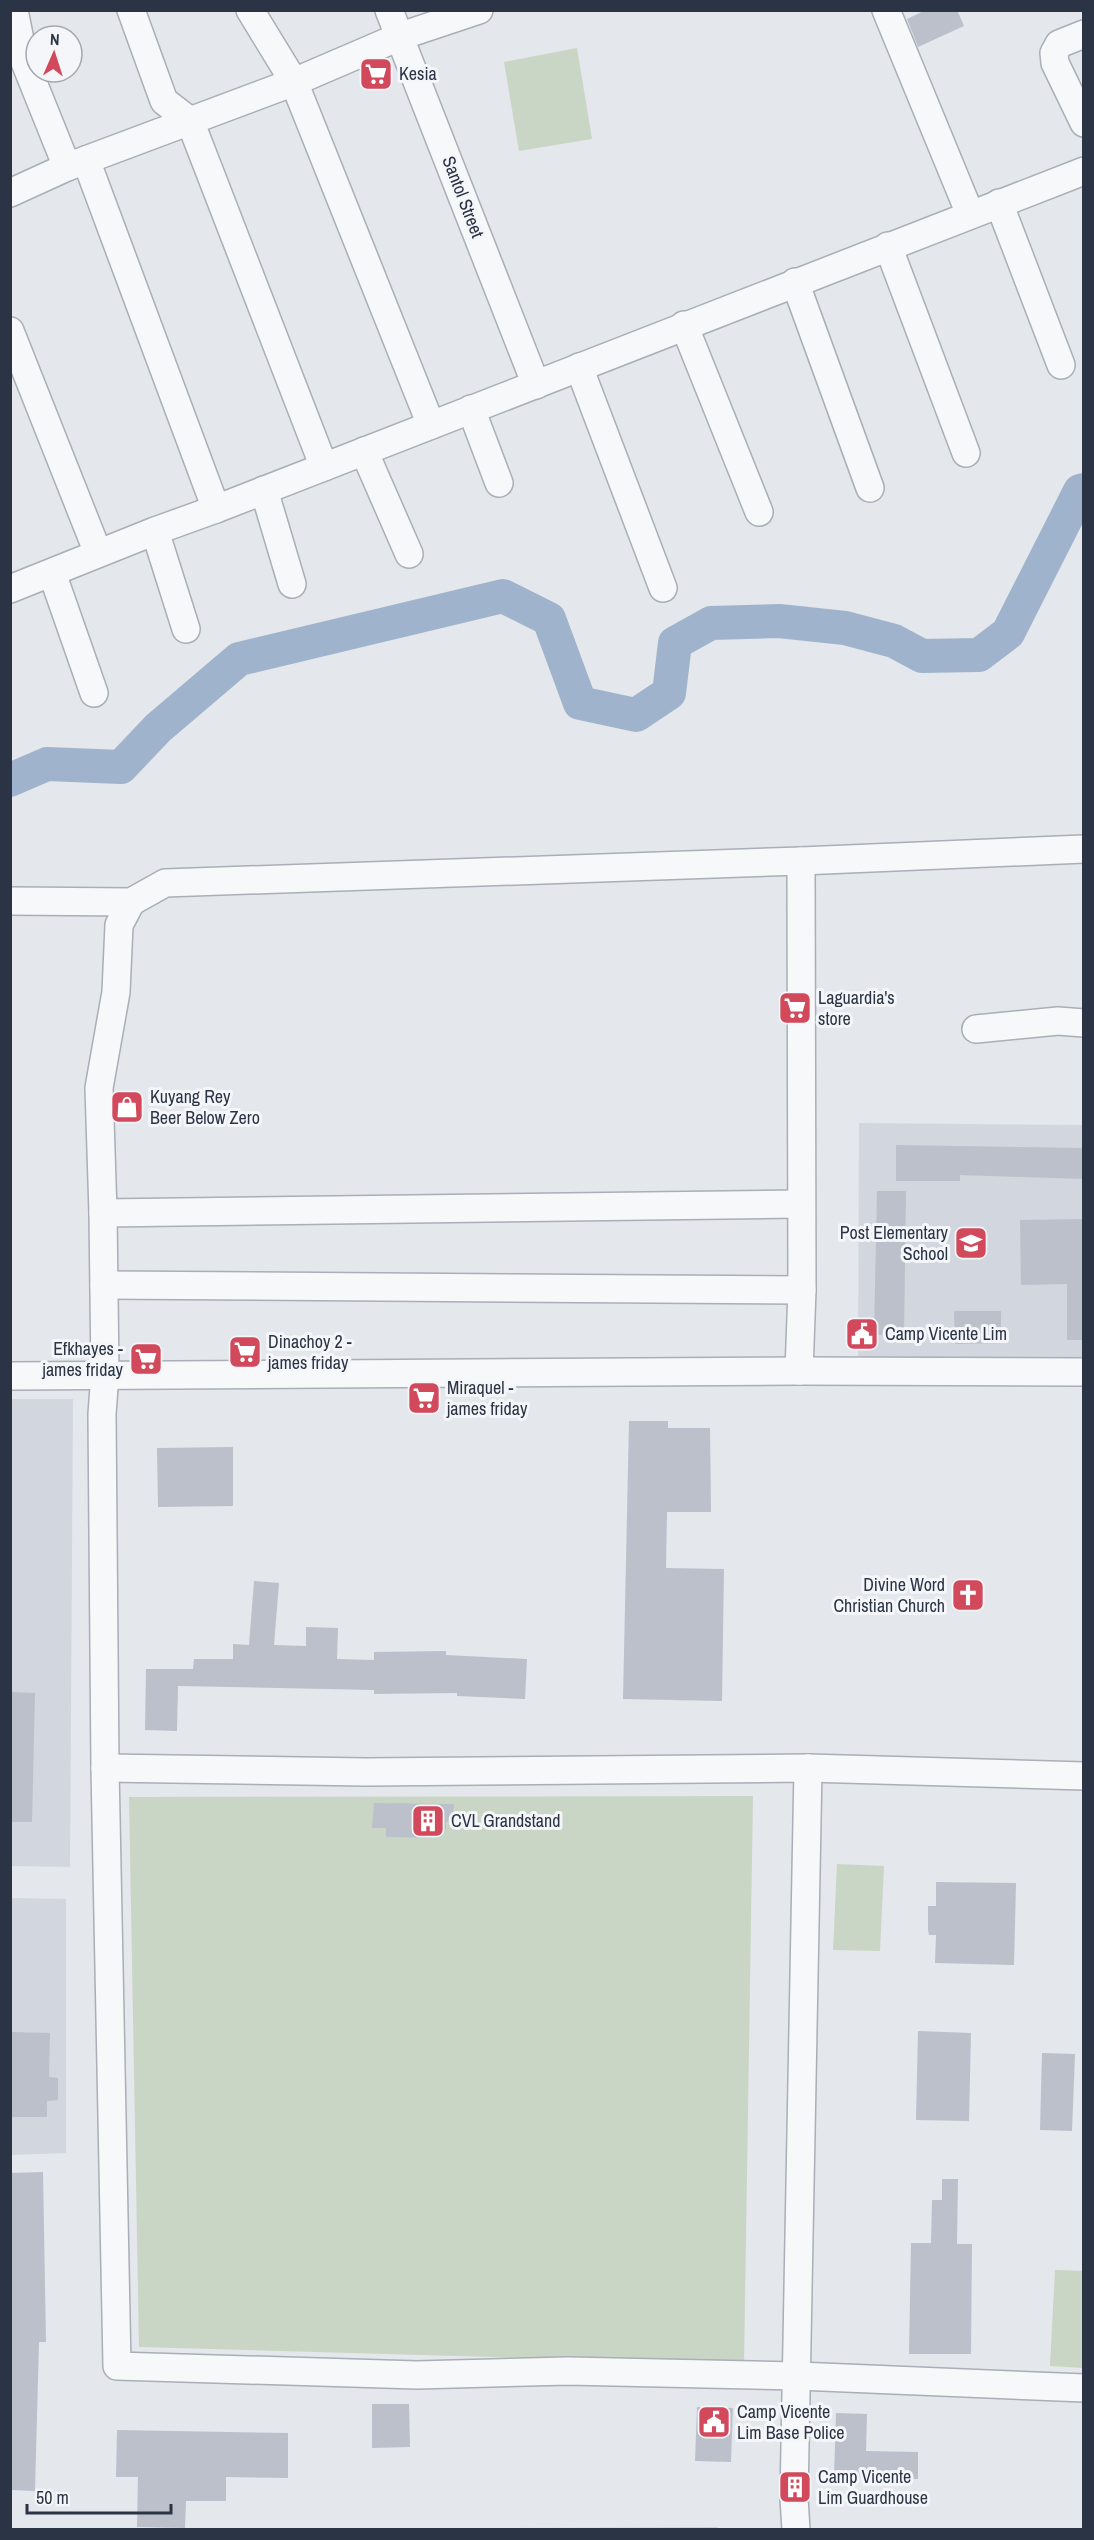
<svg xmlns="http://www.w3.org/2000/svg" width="1094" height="2540" viewBox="0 0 1094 2540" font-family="'Archivo Narrow',sans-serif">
  <rect width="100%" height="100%" fill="#e4e7ec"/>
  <g fill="#d2d6de">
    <polygon points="859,1123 1083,1125 1083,1360 858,1363"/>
    <polygon points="11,1399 73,1399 70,1867 11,1866"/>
    <polygon points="10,1898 66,1899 66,2153 11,2155"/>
  </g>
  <g fill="#c9d6c5">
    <polygon points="577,48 592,139 519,151 504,62"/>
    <polygon points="753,1796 744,2364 139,2347 129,1797"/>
    <polygon points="837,1864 884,1866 880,1951 833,1950"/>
    <polygon points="1055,2270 1083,2271 1083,2368 1050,2366"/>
    <polygon points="718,2527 718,2530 482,2529 512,2528"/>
  </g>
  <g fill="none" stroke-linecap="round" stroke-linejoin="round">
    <polyline stroke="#9fb4cc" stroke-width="34" points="10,780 47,764 121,767 158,728 239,659 503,596 549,619 580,703 636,715 669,693 675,643 711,623 779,621 845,628 894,641 922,656 979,655 1008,633 1080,491 1084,490"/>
  </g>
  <g fill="#bbc0ca">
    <polygon points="926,10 957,10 964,26 918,47 907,19"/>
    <polygon points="896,1145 1083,1148 1083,1179 960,1175 960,1181 896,1181"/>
    <polygon points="877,1191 906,1191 904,1335 874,1335"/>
    <polygon points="1083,1219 1083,1340 1067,1340 1067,1284 1021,1285 1020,1220"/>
    <polygon points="954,1311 1001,1311 1001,1343 955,1344"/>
    <polygon points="629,1421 668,1421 668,1428 710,1428 711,1512 667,1512 666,1568 724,1569 722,1701 623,1699"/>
    <polygon points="233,1447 233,1506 158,1507 157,1448"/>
    <polygon points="254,1581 279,1583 274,1645 306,1646 306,1627 338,1628 337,1659 374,1660 374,1652 446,1651 446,1655 527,1659 525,1699 457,1696 457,1693 374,1694 374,1690 178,1686 177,1731 145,1730 146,1669 193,1669 194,1659 233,1659 233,1644 249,1645"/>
    <polygon points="10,1692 35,1693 32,1822 10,1822"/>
    <polygon points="374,1803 454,1804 453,1822 446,1822 446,1830 431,1829 431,1838 386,1837 386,1828 372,1828"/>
    <polygon points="936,1882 1016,1883 1014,1965 935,1963 936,1935 929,1935 928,1930 928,1906 936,1906"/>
    <polygon points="918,2031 971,2033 969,2121 916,2120"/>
    <polygon points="10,2032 50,2033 49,2077 58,2078 58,2100 47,2101 47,2117 10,2117"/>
    <polygon points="1042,2053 1075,2054 1072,2131 1040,2130"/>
    <polygon points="43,2172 46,2342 39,2342 35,2491 10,2490 10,2173"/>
    <polygon points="942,2179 958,2179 957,2244 972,2244 971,2354 909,2354 911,2243 931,2243 932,2200 942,2200"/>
    <polygon points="372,2404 409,2404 410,2447 372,2448"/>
    <polygon points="697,2407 733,2408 731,2462 695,2461"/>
    <polygon points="836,2413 867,2414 866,2451 918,2452 918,2479 834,2477"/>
    <polygon points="117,2430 288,2433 288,2478 226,2477 226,2501 186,2501 185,2528 137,2527 138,2477 116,2477"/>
  </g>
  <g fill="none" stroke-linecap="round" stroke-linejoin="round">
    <g stroke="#a9aeb7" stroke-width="30">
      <g id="minor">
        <polyline points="14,10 24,60 67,167"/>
        <polyline points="131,10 164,101 190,121 324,467"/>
        <polyline points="250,10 294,82 431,425"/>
        <polyline points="389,10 536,385"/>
        <polyline points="886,10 970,214"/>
        <polyline points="1084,34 1059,44 1054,53 1055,63 1084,123"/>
        <polyline points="86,160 216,509"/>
        <polyline points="10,193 67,167 294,82 401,36 479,10"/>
        <polyline points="999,203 1061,365"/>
        <polyline points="888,246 966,453"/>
        <polyline points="795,282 870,488"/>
        <polyline points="684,325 759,512"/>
        <polyline points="10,331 98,553"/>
        <polyline points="579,367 663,588"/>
        <polyline points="471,409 499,483"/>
        <polyline points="364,451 409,554"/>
        <polyline points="264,490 292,584"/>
        <polyline points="155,531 186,629"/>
        <polyline points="52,573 94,693"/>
        <polyline points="10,589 155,531 216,509 1084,171"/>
        <polyline points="10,901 131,902 165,883 801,861 1084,849"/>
        <polyline points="131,902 119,925 116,992 99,1088 103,1213 105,1374 102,1414 105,1768 117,2366 417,2375 568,2371 798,2376 1084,2388"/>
        <polyline points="976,1029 1058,1021 1084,1023"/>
        <polyline points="103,1213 800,1204"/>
        <polyline points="104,1285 802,1290"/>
        <polyline points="799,1371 802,1290 801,861"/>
        <polyline points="10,1376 799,1371 1084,1372"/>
        <polyline points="105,1768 366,1772 808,1768 1084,1776"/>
        <polyline points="796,2530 794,2498 808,1768"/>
      </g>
    </g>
    <use href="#minor" stroke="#f7f8fa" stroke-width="27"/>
  </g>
  <defs>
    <g id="supermarket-square" transform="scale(1.725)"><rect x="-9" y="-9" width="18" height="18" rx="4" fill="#d1495b" stroke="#f4f6f9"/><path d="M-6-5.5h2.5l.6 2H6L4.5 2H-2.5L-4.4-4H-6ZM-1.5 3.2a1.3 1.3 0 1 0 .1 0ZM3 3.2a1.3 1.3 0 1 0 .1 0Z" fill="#fff"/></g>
    <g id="shop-square" transform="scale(1.725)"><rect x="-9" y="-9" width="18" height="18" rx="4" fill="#d1495b" stroke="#f4f6f9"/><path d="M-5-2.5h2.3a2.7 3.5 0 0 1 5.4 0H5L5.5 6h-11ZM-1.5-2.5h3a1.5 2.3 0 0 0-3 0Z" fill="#fff"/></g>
    <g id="school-square" transform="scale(1.725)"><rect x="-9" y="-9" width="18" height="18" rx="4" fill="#d1495b" stroke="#f4f6f9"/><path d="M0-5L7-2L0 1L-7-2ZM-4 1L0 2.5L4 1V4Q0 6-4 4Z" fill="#fff"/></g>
    <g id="civic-square" transform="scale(1.725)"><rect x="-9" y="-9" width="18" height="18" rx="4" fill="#d1495b" stroke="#f4f6f9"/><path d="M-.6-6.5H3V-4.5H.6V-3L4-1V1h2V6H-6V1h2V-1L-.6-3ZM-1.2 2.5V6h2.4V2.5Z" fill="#fff"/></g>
    <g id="church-square" transform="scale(1.725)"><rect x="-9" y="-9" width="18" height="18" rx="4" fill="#d1495b" stroke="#f4f6f9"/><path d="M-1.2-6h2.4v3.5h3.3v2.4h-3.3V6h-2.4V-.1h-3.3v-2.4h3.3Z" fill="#fff"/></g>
    <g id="building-square" transform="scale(1.725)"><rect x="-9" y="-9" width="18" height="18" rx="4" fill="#d1495b" stroke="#f4f6f9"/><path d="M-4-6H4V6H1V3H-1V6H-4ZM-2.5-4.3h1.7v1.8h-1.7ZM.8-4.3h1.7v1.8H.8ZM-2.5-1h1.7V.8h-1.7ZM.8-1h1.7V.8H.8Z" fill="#fff"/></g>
  </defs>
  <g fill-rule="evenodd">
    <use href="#supermarket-square" x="376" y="74"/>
    <use href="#supermarket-square" x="795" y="1008"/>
    <use href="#shop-square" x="127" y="1107"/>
    <use href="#school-square" x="971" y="1243"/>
    <use href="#civic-square" x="862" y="1334"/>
    <use href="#supermarket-square" x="245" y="1352"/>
    <use href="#supermarket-square" x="146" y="1359"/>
    <use href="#supermarket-square" x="424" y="1398"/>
    <use href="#church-square" x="968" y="1595"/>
    <use href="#building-square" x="428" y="1821"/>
    <use href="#civic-square" x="714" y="2422"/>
    <use href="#building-square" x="795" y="2487"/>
  </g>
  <g text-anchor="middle" stroke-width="6" stroke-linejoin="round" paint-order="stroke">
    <g font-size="18" fill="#2b3445" stroke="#f4f6f9" text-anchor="start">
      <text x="399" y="80">Kesia</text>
      <text x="818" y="1004">Laguardia's<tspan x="818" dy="21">store</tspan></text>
      <text x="150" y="1103">Kuyang Rey<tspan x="150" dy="21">Beer Below Zero</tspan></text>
      <text x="948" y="1239" text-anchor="end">Post Elementary<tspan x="948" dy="21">School</tspan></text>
      <text x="885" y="1340">Camp Vicente Lim</text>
      <text x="268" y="1348">Dinachoy 2 -<tspan x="268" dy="21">james friday</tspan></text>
      <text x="123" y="1355" text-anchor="end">Efkhayes -<tspan x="123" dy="21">james friday</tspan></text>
      <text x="447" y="1394">Miraquel -<tspan x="447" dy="21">james friday</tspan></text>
      <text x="945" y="1591" text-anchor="end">Divine Word<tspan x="945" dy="21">Christian Church</tspan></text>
      <text x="451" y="1827">CVL Grandstand</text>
      <text x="737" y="2418">Camp Vicente<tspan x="737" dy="21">Lim Base Police</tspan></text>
      <text x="818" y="2483">Camp Vicente<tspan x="818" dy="21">Lim Guardhouse</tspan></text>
    </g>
    <g font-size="18" fill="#2b3445" stroke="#f4f6f9">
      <text transform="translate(463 197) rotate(69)" y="6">Santol Street</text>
    </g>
  </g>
  <rect width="1094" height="2540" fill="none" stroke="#2b3445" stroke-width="24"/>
  <g transform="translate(54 54) rotate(3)"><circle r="28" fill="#f4f6f9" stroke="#a4a8b1" stroke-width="1.5"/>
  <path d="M0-4.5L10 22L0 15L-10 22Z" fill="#d1495b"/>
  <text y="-9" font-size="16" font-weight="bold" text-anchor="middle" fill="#2b3445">N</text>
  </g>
  <path d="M27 2504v9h144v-9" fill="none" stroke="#2b3445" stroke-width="3"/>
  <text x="36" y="2504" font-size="18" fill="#2b3445" stroke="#f4f6f9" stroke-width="4.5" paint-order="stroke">50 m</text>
</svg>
